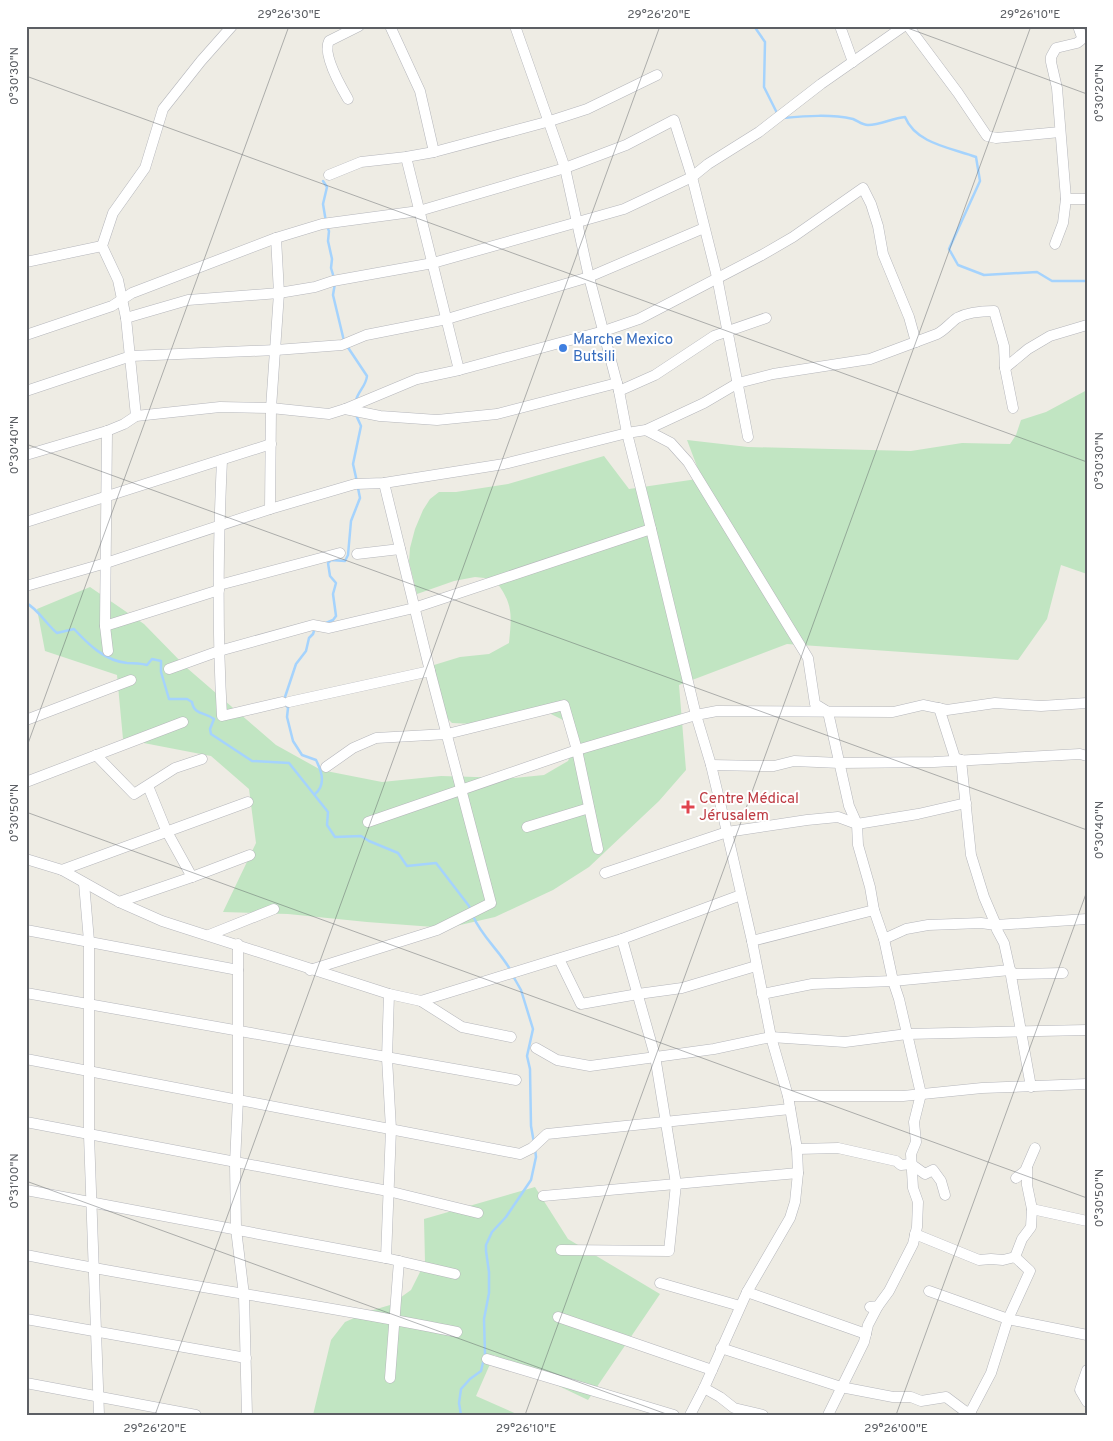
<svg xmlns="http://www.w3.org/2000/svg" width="1113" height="1441" viewBox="0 0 1113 1441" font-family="Overpass,sans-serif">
  <rect width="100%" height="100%" fill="#eeece4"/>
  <g fill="#c1e5c2">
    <path d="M1087,390V574L1061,565L1047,619L1018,660L787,644L679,685L686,770L659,801L589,867L553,890L495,917L447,928L367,922L288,914L223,912L256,843L249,789L211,756L123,739L117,675L45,651L37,609L90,587L144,624L187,668L276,745L321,770L382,782L441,776L514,778L544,775L568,761L576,743L565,721L539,708L474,724L452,723L440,711L434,665L460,657L489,654L509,643C512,613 513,603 494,579L475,577L454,581L417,594L409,562L410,548L415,529L423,510L430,499L439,492H456L508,484L604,456L629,489L697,479L701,477L687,440L748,447L911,451L962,443L1010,444L1016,435L1021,420L1046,412Z"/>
    <polygon points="535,1187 568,1239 660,1294 588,1400 494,1355 476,1396 519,1415 313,1415 331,1340 345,1322 370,1311 390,1305 411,1290 425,1262 424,1219"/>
  </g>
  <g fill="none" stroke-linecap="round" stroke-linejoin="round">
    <g stroke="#a5d3fd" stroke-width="2.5">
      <polyline points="754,26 765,42 764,87 777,113"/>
      <path d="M783,118C806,116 831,114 853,119C858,121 862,125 868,125C881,125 892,118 905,117C916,144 952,148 976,157L980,181L949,249L958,265L984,275L1037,272L1052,281H1087"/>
      <polyline points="323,181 327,187 323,204 326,222"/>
      <polyline points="327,227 329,231 328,241 332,259 331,268 334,278"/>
      <polyline points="335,283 333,295 344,341"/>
      <path d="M347,346L367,376C366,386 359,390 356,400"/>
      <polyline points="356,415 361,426 353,464 357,482"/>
      <path d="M26,603C37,608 47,625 57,633L74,629C88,644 105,661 127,663C135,663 139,663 147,665L152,659L161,661V672L169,699H187L192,702C194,715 205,712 214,719L210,729L211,734L252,761L289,763L328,812L327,825L335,837L361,836L369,841L398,853L407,866L436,863L469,906L471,911"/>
      <polyline points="326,623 333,620 336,616 333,594 336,583 330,576 328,563 331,560 345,561 348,555 351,521 360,498 358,488"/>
      <polyline points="284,700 296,664 306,651 309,638 313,634 315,628"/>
      <path d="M286,705L288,708L287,717L293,741L302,755L316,760C322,772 326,785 315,794"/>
      <path d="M473,916C482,937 500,951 511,971"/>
      <polyline points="513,976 521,990 533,1029 527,1056 530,1069 531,1126 534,1143"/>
      <polyline points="461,1415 459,1403 461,1389 470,1379 481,1371 485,1354 484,1319 489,1293 489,1272 486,1251 486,1245 492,1232 506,1217 531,1180 536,1157 535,1149"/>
    </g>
    <g stroke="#b5b6bb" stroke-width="11">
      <g id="minor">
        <polyline points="390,26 420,91 434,152"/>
        <polyline points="515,26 565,168 589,277 619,391 627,433 651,529 696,715 711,765 727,832 752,941 771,1037 788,1096 797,1149 798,1173 795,1202 790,1218 747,1292 704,1388 690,1415"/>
        <polyline points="840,26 853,62"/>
        <polyline points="908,26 958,93 987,136 996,138 1060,132"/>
        <path d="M348,99C341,87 322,54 329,41L359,26"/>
        <polyline points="406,157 459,370"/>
        <polyline points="329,175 361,162 406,157 434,152 550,121 587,109 657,75"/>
        <polyline points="1066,199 1087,199"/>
        <polyline points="1055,244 1063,223 1066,199 1057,88 1051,62 1051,57 1056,48 1077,43 1081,40 1082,37 1078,26"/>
        <polyline points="26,262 102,246"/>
        <polyline points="126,318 188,300 279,293 315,287 333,281 433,263 624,209 692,177 708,164 759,132 821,84 904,26"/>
        <polyline points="26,335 112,306 132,293 276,238 322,224 419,211 565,168 626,145 674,120 692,177 717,277 748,437"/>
        <polyline points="1005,368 1028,349 1050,336 1087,325"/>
        <polyline points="26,391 131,356 276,350 342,345 366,335 447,319 589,277 704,228"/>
        <polyline points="619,391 655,375 714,336 766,318"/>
        <polyline points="345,409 417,379 459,370 604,331 639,319 762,255 793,237 863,188 871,204 878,226 883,254 909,317 916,342"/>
        <polyline points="136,416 126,318 118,280 102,246 113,213 145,168 163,109 201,61 232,26"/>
        <polyline points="646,430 671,443 688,462 808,658 815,704 828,712 849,806 857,824 858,845 870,887 874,910 884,939 893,981 899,999 921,1094 914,1122 916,1142 911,1154 913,1188 918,1202 917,1227 913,1244 889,1291 878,1306 870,1307"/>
        <polyline points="107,431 105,626 108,651"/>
        <polyline points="26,455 107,431 124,424 136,416 220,407 271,408 329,414 345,409 380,416 437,420 497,414 617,383"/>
        <path d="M222,460C218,545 217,631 222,716L282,702"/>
        <polyline points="270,509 271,408 279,293 276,238"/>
        <polyline points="26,522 271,444"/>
        <polyline points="357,554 400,549"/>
        <polyline points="219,585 340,553"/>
        <path d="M26,586L106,563L270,509L355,484L384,483L504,464L627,433L646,430L704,403L738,383L773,374L870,359L937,334C945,330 950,323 957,318C968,312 982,311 994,311L1004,346L1005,368L1013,408"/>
        <polyline points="105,626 219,590"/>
        <polyline points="169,669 219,651 313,625 329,628 414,608 651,529"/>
        <polyline points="289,702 430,671"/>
        <polyline points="939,708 955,758 961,760"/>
        <polyline points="26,720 131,680"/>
        <polyline points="96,755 134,794 175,768 202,759"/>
        <polyline points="961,760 971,855 984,897 996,925 997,930 1004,943 1010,970 1014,974 1021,974 1063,973"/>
        <polyline points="711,765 762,766 774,766 794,761 840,763 934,762 1080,754 1087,756"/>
        <polyline points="326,767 353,748 376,738 447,734 564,705 577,750 598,849"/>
        <polyline points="26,782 183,722"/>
        <polyline points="148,786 166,830 192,877"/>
        <polyline points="368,822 577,750 696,715 717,711 893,712 923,705 947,710 995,703 1041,706 1087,703"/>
        <polyline points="527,827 589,808"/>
        <polyline points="26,859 62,870 119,902 162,921 389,994 421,1001 622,939 741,895"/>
        <polyline points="62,870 248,802"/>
        <polyline points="605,873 727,832 807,820 838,817 857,824 918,814 966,803"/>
        <polyline points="84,883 89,941 89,1135 99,1415"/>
        <polyline points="119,902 192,877 250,855"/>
        <polyline points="26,930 238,970"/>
        <polyline points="209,935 274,909"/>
        <polyline points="884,939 906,929 928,925 981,923 996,925 1087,919"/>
        <polyline points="752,941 874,910"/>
        <polyline points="238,944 238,1099 235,1163 236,1229 244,1295 247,1415"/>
        <polyline points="559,959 581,1004 638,994 682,988 756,966"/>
        <polyline points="310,970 437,930 491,903 430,671 384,483"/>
        <polyline points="26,993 516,1080"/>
        <polyline points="762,994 812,984 893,981 1010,970 1031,1087"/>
        <polyline points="421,1001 462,1027 511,1037"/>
        <polyline points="536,1048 557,1060 590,1066 714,1049 771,1037 845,1042 907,1034 1087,1030"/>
        <polyline points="26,1059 520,1154 532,1148 547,1134 790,1109"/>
        <polyline points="788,1096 903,1096 982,1088 1087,1084"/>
        <polyline points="26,1122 388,1191 478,1213"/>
        <polyline points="797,1149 838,1148 896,1161 901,1165 911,1164 925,1174 933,1170 941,1181 945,1195"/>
        <polyline points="1016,1178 1025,1171 1035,1148"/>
        <polyline points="26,1190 386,1258 455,1274"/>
        <polyline points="543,1196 798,1173"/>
        <polyline points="1032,1209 1087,1221"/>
        <polyline points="915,1234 979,1260 991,1259 1003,1260 1015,1257"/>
        <polyline points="561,1250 669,1251 676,1184 655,1056 622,939"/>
        <path d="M26,1255C169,1284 314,1303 457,1332"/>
        <polyline points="386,1258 391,1129 387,1058 389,994"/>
        <polyline points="660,1283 740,1306"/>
        <polyline points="929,1291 1008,1319 1087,1335"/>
        <polyline points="747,1292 866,1334"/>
        <polyline points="558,1317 712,1370"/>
        <polyline points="26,1319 246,1358"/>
        <polyline points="721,1348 841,1387 893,1397 911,1397 921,1401 946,1397 966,1412 971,1411"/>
        <polyline points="487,1359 674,1415"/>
        <polyline points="1087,1370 1080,1390 1087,1402"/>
        <polyline points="390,1378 399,1261"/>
        <polyline points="26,1383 196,1415"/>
        <polyline points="704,1388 720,1397 734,1408 763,1415"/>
        <polyline points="828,1415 864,1342 868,1325 878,1306"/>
        <polyline points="969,1415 991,1373 1008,1319 1030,1271 1015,1257 1022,1239 1031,1227 1032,1209 1027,1185 1027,1168"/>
      </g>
    </g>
    <use href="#minor" stroke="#fff" stroke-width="10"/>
  </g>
  <path fill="none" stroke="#5c5f64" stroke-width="1" stroke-opacity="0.45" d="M902,26L1087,94M26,76L1087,462M26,444L1087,830M26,749L289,26M26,812L1087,1198M26,1181L669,1415M155,1415L660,26M525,1415L1031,26M896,1415L1087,891"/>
  <circle fill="#3f7fe0" stroke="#fff" stroke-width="2" cx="563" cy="348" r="5"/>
  <path fill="#e0444e" stroke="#fff" stroke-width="2" d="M685.5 799.5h5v5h5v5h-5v5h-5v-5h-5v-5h5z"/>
  <g text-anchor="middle" stroke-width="4" stroke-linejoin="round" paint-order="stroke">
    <g font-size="15" fill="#366cbe" stroke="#fff" text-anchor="start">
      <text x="573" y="344">Marche Mexico<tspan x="573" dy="17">Butsili</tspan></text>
    </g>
    <g font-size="15" fill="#be3a42" stroke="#fff" text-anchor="start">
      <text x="699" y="803">Centre Médical<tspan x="699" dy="17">Jérusalem</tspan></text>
    </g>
  </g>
  <rect width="1113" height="1441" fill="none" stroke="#ffffff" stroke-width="55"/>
  <rect x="28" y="28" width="1058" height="1386" fill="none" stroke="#5c5f64" stroke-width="2"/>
  <g font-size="12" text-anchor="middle" fill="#5c5f64">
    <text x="289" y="18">29°26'30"E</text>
    <text x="659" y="18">29°26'20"E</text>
    <text x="1030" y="18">29°26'10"E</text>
    <text transform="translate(14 76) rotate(-90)" y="4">0°30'30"N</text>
    <text transform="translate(1099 93) rotate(-90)" y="4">0°30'20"N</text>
    <text transform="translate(14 445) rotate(-90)" y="4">0°30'40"N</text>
    <text transform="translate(1099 461) rotate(-90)" y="4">0°30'30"N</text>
    <text transform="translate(14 813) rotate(-90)" y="4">0°30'50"N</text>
    <text transform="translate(1099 830) rotate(-90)" y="4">0°30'40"N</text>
    <text transform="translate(14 1181) rotate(-90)" y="4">0°31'00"N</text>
    <text transform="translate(1099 1198) rotate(-90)" y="4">0°30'50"N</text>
    <text x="155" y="1432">29°26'20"E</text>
    <text x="526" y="1432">29°26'10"E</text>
    <text x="896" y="1432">29°26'00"E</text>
  </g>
</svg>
